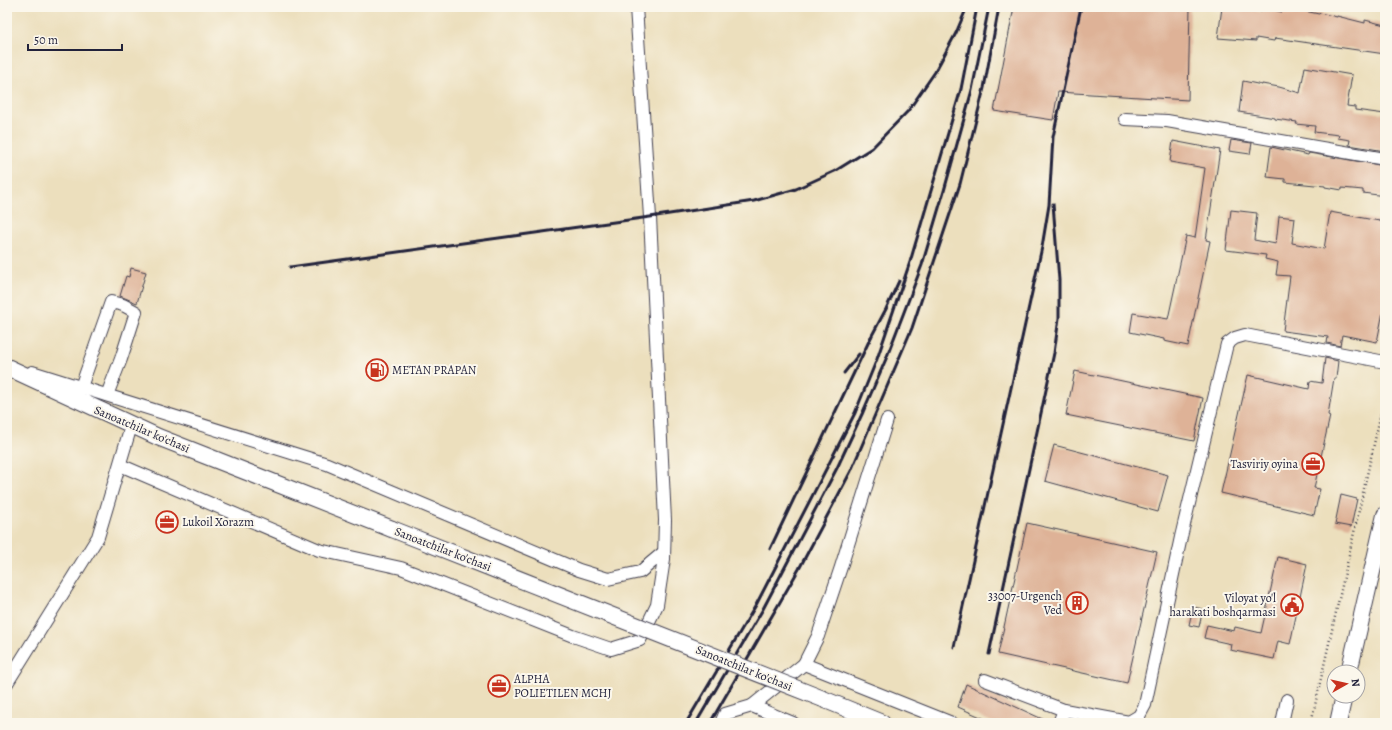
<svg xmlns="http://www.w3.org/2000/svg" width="1392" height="730" viewBox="0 0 1392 730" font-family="Alegreya,serif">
  <rect width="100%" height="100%" fill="#fbf7ec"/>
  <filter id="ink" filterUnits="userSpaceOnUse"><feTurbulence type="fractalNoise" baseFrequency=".025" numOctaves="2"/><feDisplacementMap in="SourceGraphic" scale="8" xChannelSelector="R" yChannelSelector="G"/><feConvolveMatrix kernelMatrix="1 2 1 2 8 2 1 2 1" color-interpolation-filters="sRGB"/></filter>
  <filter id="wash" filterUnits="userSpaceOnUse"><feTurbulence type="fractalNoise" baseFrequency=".012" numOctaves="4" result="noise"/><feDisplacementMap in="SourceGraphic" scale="16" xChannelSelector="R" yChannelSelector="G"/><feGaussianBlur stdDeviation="0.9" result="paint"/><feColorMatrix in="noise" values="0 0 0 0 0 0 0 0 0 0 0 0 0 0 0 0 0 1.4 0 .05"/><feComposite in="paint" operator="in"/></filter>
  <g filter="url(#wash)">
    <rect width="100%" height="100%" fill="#ecdfbd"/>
    <g id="blocks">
      <g fill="#deb297">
        <polygon points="1014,7 1190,7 1188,100 1058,92 1053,120 994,111"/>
        <polygon points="1222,7 1242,11 1243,7 1261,12 1262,7 1282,12 1282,7 1285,7 1319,14 1320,13 1337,17 1337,16 1365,23 1365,20 1385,25 1385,54 1275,38 1274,41 1256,38 1256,41 1218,38"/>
        <polygon points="1305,67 1352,75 1347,106 1355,107 1355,110 1385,114 1385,151 1349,145 1350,140 1338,138 1339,135 1314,132 1315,126 1296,124 1297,122 1275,119 1275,118 1239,112 1243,81 1262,85 1262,84 1279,87 1300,93"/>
        <polygon points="1231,140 1252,143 1250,154 1229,151"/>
        <polygon points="1173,141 1220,150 1206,240 1210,241 1188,346 1164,341 1164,339 1130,332 1133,313 1168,319 1186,236 1195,238 1205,168 1170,162"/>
        <polygon points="1271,147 1308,155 1309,153 1385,166 1385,196 1363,193 1363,190 1342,188 1342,190 1325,187 1325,186 1285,182 1285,179 1267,177"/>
        <polygon points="1231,210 1257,213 1254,240 1276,244 1279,216 1295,218 1292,243 1324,249 1330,212 1385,222 1385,302 1377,342 1342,335 1340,346 1327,343 1328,337 1283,331 1290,276 1276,275 1278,262 1265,259 1266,255 1226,250"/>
        <polygon points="131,268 146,272 137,303 120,296 126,276 129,277"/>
        <polygon points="1325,358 1338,361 1336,378 1334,378 1328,415 1330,416 1314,488 1320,489 1314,515 1221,493 1248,375 1309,389 1310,381 1322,383"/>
        <polygon points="1075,371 1203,398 1194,441 1066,415"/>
        <polygon points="1054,445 1168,475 1158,512 1045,481"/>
        <polygon points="1341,495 1357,499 1351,527 1335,524"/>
        <polygon points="1027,523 1157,552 1127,683 998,654"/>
        <polygon points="1278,557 1307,564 1290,644 1278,641 1274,659 1230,650 1231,644 1204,638 1207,625 1234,631 1235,627 1261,633"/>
        <polygon points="1193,607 1203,609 1199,627 1189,625"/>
        <polygon points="966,684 1051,723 994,723 958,707"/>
      </g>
    </g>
  </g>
  <g filter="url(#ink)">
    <use href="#blocks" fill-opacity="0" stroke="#403e4e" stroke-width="1"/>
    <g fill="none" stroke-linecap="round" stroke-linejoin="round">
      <g stroke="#403e4e" stroke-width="14">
        <g id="minor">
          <polyline points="1125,119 1167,121 1385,159"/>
          <polyline points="32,372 327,464 579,570 608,579 640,572 664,552"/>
          <polyline points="81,387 111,302 123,305 136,312 121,359 107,395"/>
          <polyline points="887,420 841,567 818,636 804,664 952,723"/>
          <polyline points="120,465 319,550 401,568 573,636 611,649 640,640 657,605 664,559 665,520 650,217 636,7"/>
          <polyline points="985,680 1064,710 1129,722 1139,716 1145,705 1181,537 1227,344 1235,338 1245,335 1385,362"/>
          <polyline points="7,683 98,537 131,426"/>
          <polyline points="752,706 804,664"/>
          <polyline points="721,723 725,714 752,706 793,723"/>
          <polyline points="1059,723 1064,710"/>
          <polyline points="1282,723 1287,700"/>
        </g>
      </g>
      <g stroke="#403e4e" stroke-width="18">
        <g id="major">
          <polyline points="7,367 158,437 392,529"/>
          <polyline points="1349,672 1385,515"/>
          <polyline points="823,699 882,723"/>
          <polyline points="1338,723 1344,696"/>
        </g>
      </g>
      <polyline stroke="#403e4e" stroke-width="2.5" stroke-dasharray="1 3" stroke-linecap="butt" points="1311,723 1381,413"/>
      <use href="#minor" stroke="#fff" stroke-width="12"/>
      <use href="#major" stroke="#fff" stroke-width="16"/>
      <g stroke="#22223b" stroke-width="3">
        <polyline points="290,267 650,217 754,201 796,189 835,171 872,148 908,111 935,72 956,33 967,7"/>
        <polyline points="869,341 886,309 899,281"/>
        <polyline points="844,373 859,354"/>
        <polyline points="770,549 871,337"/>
        <polyline points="954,647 1042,247 1049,205 1053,137 1081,7"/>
        <polyline points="989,654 1054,353 1059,318 1059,280 1053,204"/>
        <polyline points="686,723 756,605 855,413 877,359 910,262 961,89 977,7"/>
        <polyline points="696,723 763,609 837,468 863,412 886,359 922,265 944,191 972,90 989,7"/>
        <polyline points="710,723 799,569 851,471 912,328 960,184 984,88 999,7"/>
      </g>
      <g stroke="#403e4e" stroke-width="18" stroke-linecap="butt">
        <polyline id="major-bridge" points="392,529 823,699"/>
      </g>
      <use href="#major-bridge" stroke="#fff" stroke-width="16"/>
    </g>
  </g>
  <defs>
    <g id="fuel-ring" transform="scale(1.15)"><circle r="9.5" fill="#fbf7ec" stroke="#c8321e" stroke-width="1.5"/><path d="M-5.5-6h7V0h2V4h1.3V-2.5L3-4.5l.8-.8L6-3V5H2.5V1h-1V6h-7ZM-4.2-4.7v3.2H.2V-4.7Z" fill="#c8321e"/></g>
    <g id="office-ring" transform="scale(1.15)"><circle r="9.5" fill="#fbf7ec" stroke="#c8321e" stroke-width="1.5"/><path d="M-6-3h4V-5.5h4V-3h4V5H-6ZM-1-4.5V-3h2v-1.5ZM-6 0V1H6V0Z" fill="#c8321e"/></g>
    <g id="building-ring" transform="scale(1.15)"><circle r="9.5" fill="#fbf7ec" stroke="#c8321e" stroke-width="1.5"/><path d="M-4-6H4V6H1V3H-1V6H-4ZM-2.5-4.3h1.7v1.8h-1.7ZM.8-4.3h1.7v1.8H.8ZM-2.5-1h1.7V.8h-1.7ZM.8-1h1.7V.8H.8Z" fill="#c8321e"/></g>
    <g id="civic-ring" transform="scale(1.15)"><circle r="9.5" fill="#fbf7ec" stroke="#c8321e" stroke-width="1.5"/><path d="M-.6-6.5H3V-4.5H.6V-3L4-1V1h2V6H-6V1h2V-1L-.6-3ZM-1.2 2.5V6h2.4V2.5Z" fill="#c8321e"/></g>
  </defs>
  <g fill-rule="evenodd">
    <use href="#fuel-ring" x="377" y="370"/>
    <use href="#office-ring" x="1313" y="464"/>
    <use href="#office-ring" x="167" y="522"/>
    <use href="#building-ring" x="1077" y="603"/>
    <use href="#civic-ring" x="1292" y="605"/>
    <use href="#office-ring" x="499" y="686"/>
  </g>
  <g text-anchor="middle" stroke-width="4" stroke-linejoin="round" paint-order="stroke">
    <g font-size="12" fill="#22223b" stroke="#fbf7ec" text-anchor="start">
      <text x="392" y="374">METAN PRAPAN</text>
      <text x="1298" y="468" text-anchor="end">Tasviriy oyina</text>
      <text x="182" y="526">Lukoil Xorazm</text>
      <text x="1062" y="600" text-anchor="end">33007-Urgench<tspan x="1062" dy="14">Ved</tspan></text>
      <text x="1276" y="602" text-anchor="end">Viloyat yo'l<tspan x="1276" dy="14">harakati boshqarmasi</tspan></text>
      <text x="514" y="683">ALPHA<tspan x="514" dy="14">POLIETILEN MCHJ</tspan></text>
    </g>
    <g font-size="12" fill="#22223b" stroke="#fbf7ec">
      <text transform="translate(142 429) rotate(23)" y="4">Sanoatchilar ko'chasi</text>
      <text transform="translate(443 549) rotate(21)" y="4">Sanoatchilar ko'chasi</text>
      <text transform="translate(744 668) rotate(22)" y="4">Sanoatchilar ko'chasi</text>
    </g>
  </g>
  <rect width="1392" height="730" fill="none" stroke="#fbf7ec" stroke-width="24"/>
  <g transform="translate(1346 684) rotate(82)"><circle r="19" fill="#fbf7ec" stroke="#a4a2a5"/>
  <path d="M0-3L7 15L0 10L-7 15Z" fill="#c8321e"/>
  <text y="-6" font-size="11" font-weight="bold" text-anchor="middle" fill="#22223b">N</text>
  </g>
  <path d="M28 44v6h94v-6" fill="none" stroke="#22223b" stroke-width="2"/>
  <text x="34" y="44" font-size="12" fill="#22223b" stroke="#fbf7ec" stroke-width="3" paint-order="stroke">50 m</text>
</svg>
